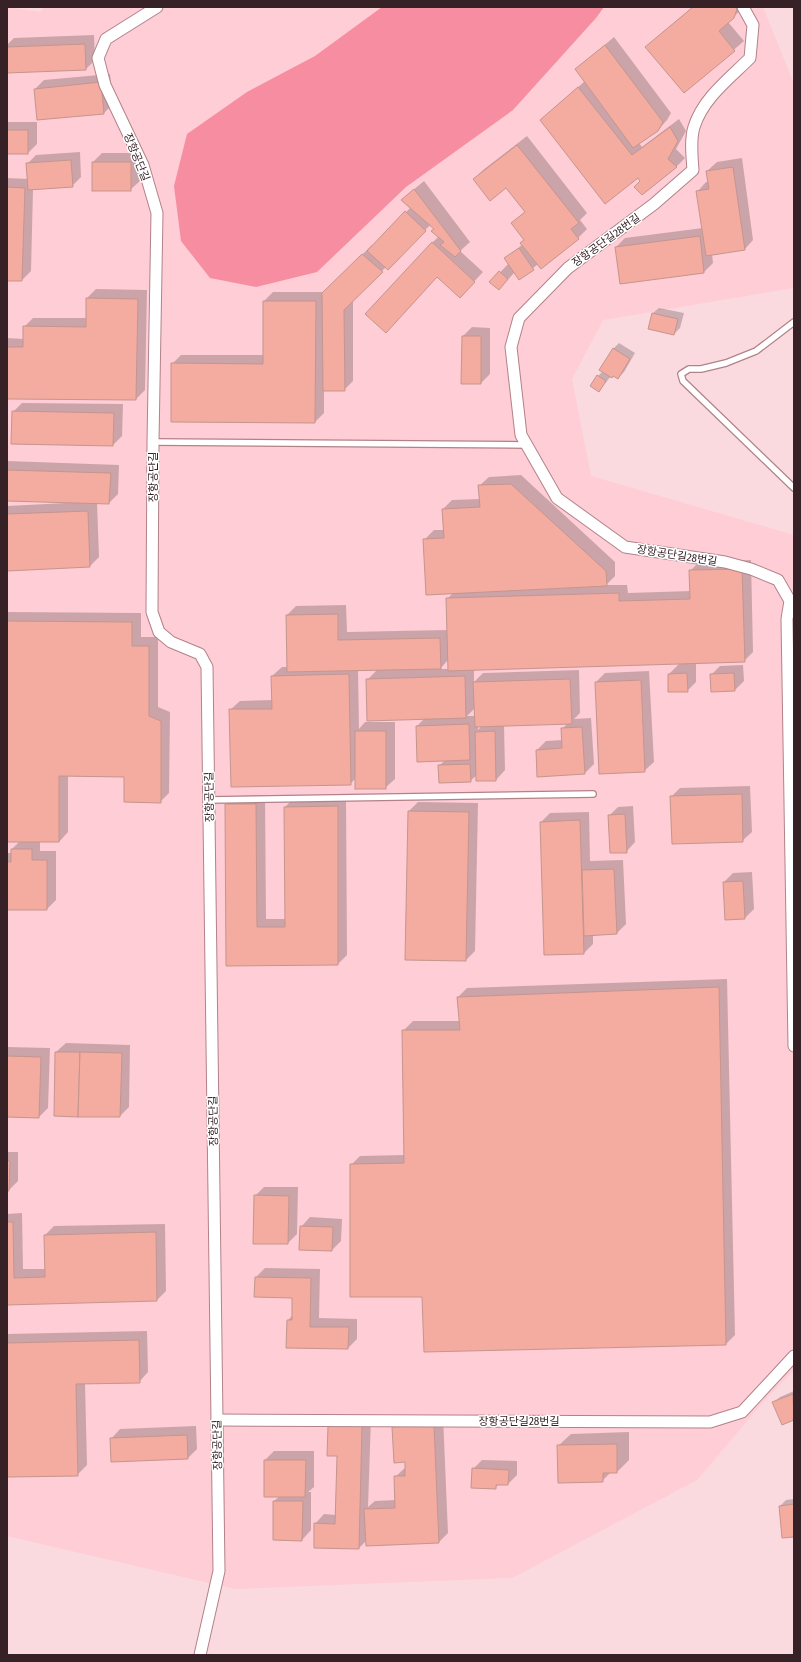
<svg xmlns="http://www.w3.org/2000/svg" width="801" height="1662" viewBox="0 0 801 1662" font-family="'Fira Sans Condensed','Noto Sans KR',sans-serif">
  <rect width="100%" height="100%" fill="#fadadf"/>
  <polygon fill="#fecdd5" points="7,7 41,12 44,7 763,7 794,84 794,288 603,320 572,379 591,476 794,535 794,1370 764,1401 697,1480 512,1578 235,1589 7,1536"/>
  <polygon fill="#f68da1" points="382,7 604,7 596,18 513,110 406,187 317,272 256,287 210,278 181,241 174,186 187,134 247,92 315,56"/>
  <g fill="#0003" fill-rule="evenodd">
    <polygon points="693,7 744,7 728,22 744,41 685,92 656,38"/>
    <polygon points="94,35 95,60 86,69 7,72 7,45 14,38"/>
    <polygon points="614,37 671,113 667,120 658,130 639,143 642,147 679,119 686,131 676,149 685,158 676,167 641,181 638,177 541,120 585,81 576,69"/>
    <polygon points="110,74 113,104 104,113 35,89 44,80"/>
    <polygon points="7,122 37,122 37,144 28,153 7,153"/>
    <polygon points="527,136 587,213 580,220 587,229 578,238 538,264 520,279 515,272 499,289 491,282 509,263 506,258 523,244 525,239 513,223 526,211 507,187 474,179 483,170"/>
    <polygon points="80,152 81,177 72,186 33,189 31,271 22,280 7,280 7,178 28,179 27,164 36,155"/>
    <polygon points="102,153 140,153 140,181 130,190 93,162"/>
    <polygon points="742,158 753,240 744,250 712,254 713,263 704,272 620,283 616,247 625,238 703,228 697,192 706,182 709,182 707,171 717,162"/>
    <polygon points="424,181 470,242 460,251 483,272 469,287 432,243 439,236 435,228 431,224 397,260 386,267 353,300 353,381 344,390 324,390 324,413 315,422 172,364 181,355 264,355 264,301 273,292 324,292 372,245 373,246 411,207 412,191"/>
    <polygon points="96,289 147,290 145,390 136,399 7,398 7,338 24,339 24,327 33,318 87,318 87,298"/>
    <polygon points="659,308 684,313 680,328 674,334 653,313"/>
    <polygon points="472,327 490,328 490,374 481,383 463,336"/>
    <polygon points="619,343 635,353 624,372 618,378 613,375 611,376 599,391 598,376 603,371 613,349"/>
    <polygon points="22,403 123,404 122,436 113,445 13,412"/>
    <polygon points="7,461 119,465 118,494 109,503 97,503 99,557 90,566 7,570 7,506 66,503 66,502 7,500"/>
    <path d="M521,475L615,562V576L606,585H627L628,593L691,591L690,571L699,562L751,560L753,652L744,661L696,663V682L687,691H669V674L680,663L474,669V682L483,673L579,670L580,713L574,719L591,718L594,764L585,773L537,750L546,741L563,740L562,729L568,723L504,725L505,770L496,780H477V775L470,781L439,766L445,760L417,726L424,719L367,680L378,669L358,670L359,729L365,722H395V779L385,788L356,778L350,784L230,710L240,701L273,700L272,676L282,667H288L287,615L296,606L346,605L347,632L448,630L447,599L453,593L424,540L434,530H444L443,509L452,500L480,499L479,486L489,477ZM448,660L449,669H440ZM475,708V716H467ZM482,725L478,730V726Z"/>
    <polygon points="7,612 141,613 141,637 158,637 158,707 170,712 169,793 160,802 125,776 68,775 68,832 59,842 40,841 40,851 56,851 56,900 47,909 7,909 7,853 12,853 12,849 20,841 7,841"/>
    <polygon points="743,665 744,681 735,690 711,675 720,666"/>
    <polygon points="649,671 654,762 644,771 596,682 605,673"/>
    <polygon points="750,786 752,832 742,841 671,797 680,788"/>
    <polygon points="265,795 266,919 286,919 285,807 294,798 346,798 347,955 338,964 227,965 226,805 235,796"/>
    <polygon points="418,802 478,803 475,951 466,960 409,811"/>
    <polygon points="633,806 635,842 626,852 609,816 618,807"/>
    <polygon points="589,812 590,861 623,860 626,924 616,934 593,934 593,944 584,953 545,954 541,822 550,813"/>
    <polygon points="752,872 754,909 745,918 724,882 733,873"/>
    <polygon points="727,979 735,1335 726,1344 423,1296 351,1165 360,1156 405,1155 403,1031 413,1021 460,1021 458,997 467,988"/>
    <polygon points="66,1043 130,1045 129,1107 120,1116 56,1052"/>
    <polygon points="7,1047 50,1048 48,1108 39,1117 7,1116"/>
    <polygon points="7,1152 18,1152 18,1181 9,1190 7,1190"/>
    <polygon points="264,1187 298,1187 297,1234 288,1243 255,1196"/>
    <polygon points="22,1213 23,1269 45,1269 45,1235 54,1226 165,1224 166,1291 157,1300 7,1304 7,1214"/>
    <polygon points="310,1217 342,1219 341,1241 332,1250 301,1227"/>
    <polygon points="265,1268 320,1269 319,1318 357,1319 357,1339 348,1348 288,1320 293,1315 294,1297 256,1277"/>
    <polygon points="147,1331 148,1372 139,1382 85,1383 87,1465 77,1475 7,1476 7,1334"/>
    <polygon points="794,1391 794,1419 782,1424 774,1402 780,1397"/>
    <polygon points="443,1416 448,1533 439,1542 367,1540 359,1548 315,1524 324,1514 336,1515 338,1455 329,1426 338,1417 371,1418 368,1507 375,1501 396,1500 395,1477 406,1467 406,1461 393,1427 402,1418"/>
    <polygon points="196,1426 197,1449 188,1458 111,1439 120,1429"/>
    <polygon points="629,1432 629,1460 617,1472 611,1472 602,1481 558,1446 571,1434"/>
    <polygon points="274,1451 314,1451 314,1487 308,1492 311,1492 311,1530 302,1540 274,1501 280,1496 265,1460"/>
    <polygon points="482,1460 517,1461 517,1475 508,1484 499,1484 495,1488 473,1469"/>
    <polygon points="794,1499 794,1536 780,1506 786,1500"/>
  </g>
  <g fill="#f4aba0" stroke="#c5958e">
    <polygon points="693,7 735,7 737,9 734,18 719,31 735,51 684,93 645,47"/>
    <polygon points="85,44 86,70 7,73 7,47"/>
    <polygon points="605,45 663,122 658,131 633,148 575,69"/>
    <polygon points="101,82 104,114 37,120 34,89"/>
    <polygon points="578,87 632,155 670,127 678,141 668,159 677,167 642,195 634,187 640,181 638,178 605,204 540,120"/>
    <rect x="7" y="130" width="21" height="24"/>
    <polygon points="517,145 579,223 571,229 579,239 541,269 520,243 524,240 511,223 525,212 506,188 490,201 473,179"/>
    <polygon points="71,160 73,187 28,190 26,163"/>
    <rect x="92" y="162" width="39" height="29"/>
    <polygon points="733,167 745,250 706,256 696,191 709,189 706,171"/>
    <polygon points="7,187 25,188 22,281 7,281"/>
    <polygon points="414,189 461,251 455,257 440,245 444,242 431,231 434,229 401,200"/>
    <polygon points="405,211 426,231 388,270 367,251"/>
    <polygon points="700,236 704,273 620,284 615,247"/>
    <polygon points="432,242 475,282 460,298 437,277 386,333 365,314"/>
    <polygon points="519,248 534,270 519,280 504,258"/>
    <polygon points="362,254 383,272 344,310 345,391 323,391 322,293"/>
    <polygon points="499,271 508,279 499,290 489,282"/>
    <polygon points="86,298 138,299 136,400 7,399 7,347 23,347 23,326 86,327"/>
    <polygon points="263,301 316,301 315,423 171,422 171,363 263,364"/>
    <polygon points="652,313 678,319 674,335 648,329"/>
    <polygon points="462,336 481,336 481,384 461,384"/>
    <polygon points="613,348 630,359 618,379 613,376 612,378 599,370"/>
    <polygon points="597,375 606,381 599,392 590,386"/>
    <polygon points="12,411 114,413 113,446 11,444"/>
    <polygon points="7,470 111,473 109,504 7,501"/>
    <polygon points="511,484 606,571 607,586 426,595 423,539 444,538 442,509 480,507 478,485"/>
    <polygon points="88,511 90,567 7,571 7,514"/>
    <polygon points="742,569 745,662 448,671 446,598 619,593 619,601 690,599 689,570"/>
    <polygon points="338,614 338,640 440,638 441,669 287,672 286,615"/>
    <polygon points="7,621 132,622 132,646 149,646 149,716 161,721 161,803 124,802 124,777 59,776 59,842 7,842"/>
    <polygon points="687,673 688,692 668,692 668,674"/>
    <polygon points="734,673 735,691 711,692 710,674"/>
    <polygon points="349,674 351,785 231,787 229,709 272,709 271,676"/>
    <polygon points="465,676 466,718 367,721 366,679"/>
    <polygon points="570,679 572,724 475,727 473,682"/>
    <polygon points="641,680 645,772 599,774 595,682"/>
    <polygon points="469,724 470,760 417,762 416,726"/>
    <polygon points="582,727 585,774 537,777 536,750 562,748 561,728"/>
    <rect x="355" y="731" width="31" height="58"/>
    <polygon points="495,731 496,781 476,781 475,732"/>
    <polygon points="470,764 471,782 439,783 438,765"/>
    <polygon points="742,794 743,842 672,844 670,796"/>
    <polygon points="225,804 256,804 257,927 285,927 284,807 338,806 338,965 226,966"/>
    <polygon points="408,811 469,812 466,961 405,960"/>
    <polygon points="625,814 627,853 610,853 608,815"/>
    <polygon points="580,820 584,954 544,955 540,822"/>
    <polygon points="11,849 32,849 32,860 47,860 47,910 7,910 7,862 11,862"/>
    <polygon points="614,869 617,934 584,936 582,870"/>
    <polygon points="743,881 745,919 725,920 723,882"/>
    <polygon points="719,987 726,1345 424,1352 422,1297 350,1297 350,1164 404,1163 402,1030 460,1030 457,997"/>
    <polygon points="55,1052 80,1052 78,1117 54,1116"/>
    <polygon points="80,1052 122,1053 120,1117 78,1117"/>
    <polygon points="7,1056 41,1057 39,1118 7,1117"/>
    <polygon points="7,1161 10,1161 9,1191 7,1191"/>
    <polygon points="254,1195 289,1196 288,1244 253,1244"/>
    <polygon points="7,1222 13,1222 14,1278 45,1277 44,1235 156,1232 157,1301 7,1305"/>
    <polygon points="300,1226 333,1227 332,1251 299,1250"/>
    <polygon points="255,1277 311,1278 310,1327 349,1327 348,1349 286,1348 287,1320 292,1320 292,1298 254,1297"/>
    <polygon points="139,1340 140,1383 76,1384 78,1476 7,1477 7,1343"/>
    <polygon points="793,1394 794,1420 782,1425 772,1402"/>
    <polygon points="434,1425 439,1543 366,1546 364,1509 395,1508 394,1476 405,1476 405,1462 394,1463 392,1427"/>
    <polygon points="328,1426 362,1426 359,1549 314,1548 314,1523 335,1524 337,1456 327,1456"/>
    <polygon points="187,1435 188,1459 111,1462 110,1438"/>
    <polygon points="617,1444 617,1473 603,1473 603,1482 558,1483 557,1445"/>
    <polygon points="264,1460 306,1460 305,1497 264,1497"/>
    <polygon points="472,1468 509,1470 508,1485 496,1485 496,1489 471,1488"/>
    <polygon points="273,1501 303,1501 302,1541 273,1540"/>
    <polygon points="794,1504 794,1537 782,1538 779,1506"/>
  </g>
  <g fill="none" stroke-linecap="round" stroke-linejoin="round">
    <g stroke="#b28289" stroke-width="8">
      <g id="service">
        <polyline points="794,322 756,351 726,363 701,369 689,369 681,374 683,381 794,488"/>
        <polyline points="153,442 527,445"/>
        <polyline points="209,800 593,794"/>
      </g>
    </g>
    <g stroke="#b28289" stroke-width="13">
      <g id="minor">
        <polyline points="157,7 106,39 98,58 105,85 143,165 157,213 153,442 152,612 159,632 171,642 200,654 207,667 219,1571 200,1655"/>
        <path d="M743,7L753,25L750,58C730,78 703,98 694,127C690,140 692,156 693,170L654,204L568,268L519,318L511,347L521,435L557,498L625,547L725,562L751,569L778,580L790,601L787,619L794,1046"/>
        <polyline points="217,1420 710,1422 742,1412 794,1356"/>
      </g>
    </g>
    <use href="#service" stroke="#fff" stroke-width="5.5"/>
    <use href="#minor" stroke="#fff" stroke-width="11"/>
  </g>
  <g text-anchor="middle" stroke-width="3" stroke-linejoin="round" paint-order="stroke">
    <g font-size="11" fill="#362226" stroke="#fff">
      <text transform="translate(137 157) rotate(68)" y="4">장항공단길</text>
      <text transform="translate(606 240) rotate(-36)" y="4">장항공단길28번길</text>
      <text transform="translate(153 477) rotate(-90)" y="4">장항공단길</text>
      <text transform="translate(677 555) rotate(9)" y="4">장항공단길28번길</text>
      <text transform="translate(209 797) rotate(-91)" y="4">장항공단길</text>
      <text transform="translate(213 1121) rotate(-91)" y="4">장항공단길</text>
      <text x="519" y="1425">장항공단길28번길</text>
      <text transform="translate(217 1445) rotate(-91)" y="4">장항공단길</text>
    </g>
  </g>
  <rect width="801" height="1662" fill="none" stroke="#362226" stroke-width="16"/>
</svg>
